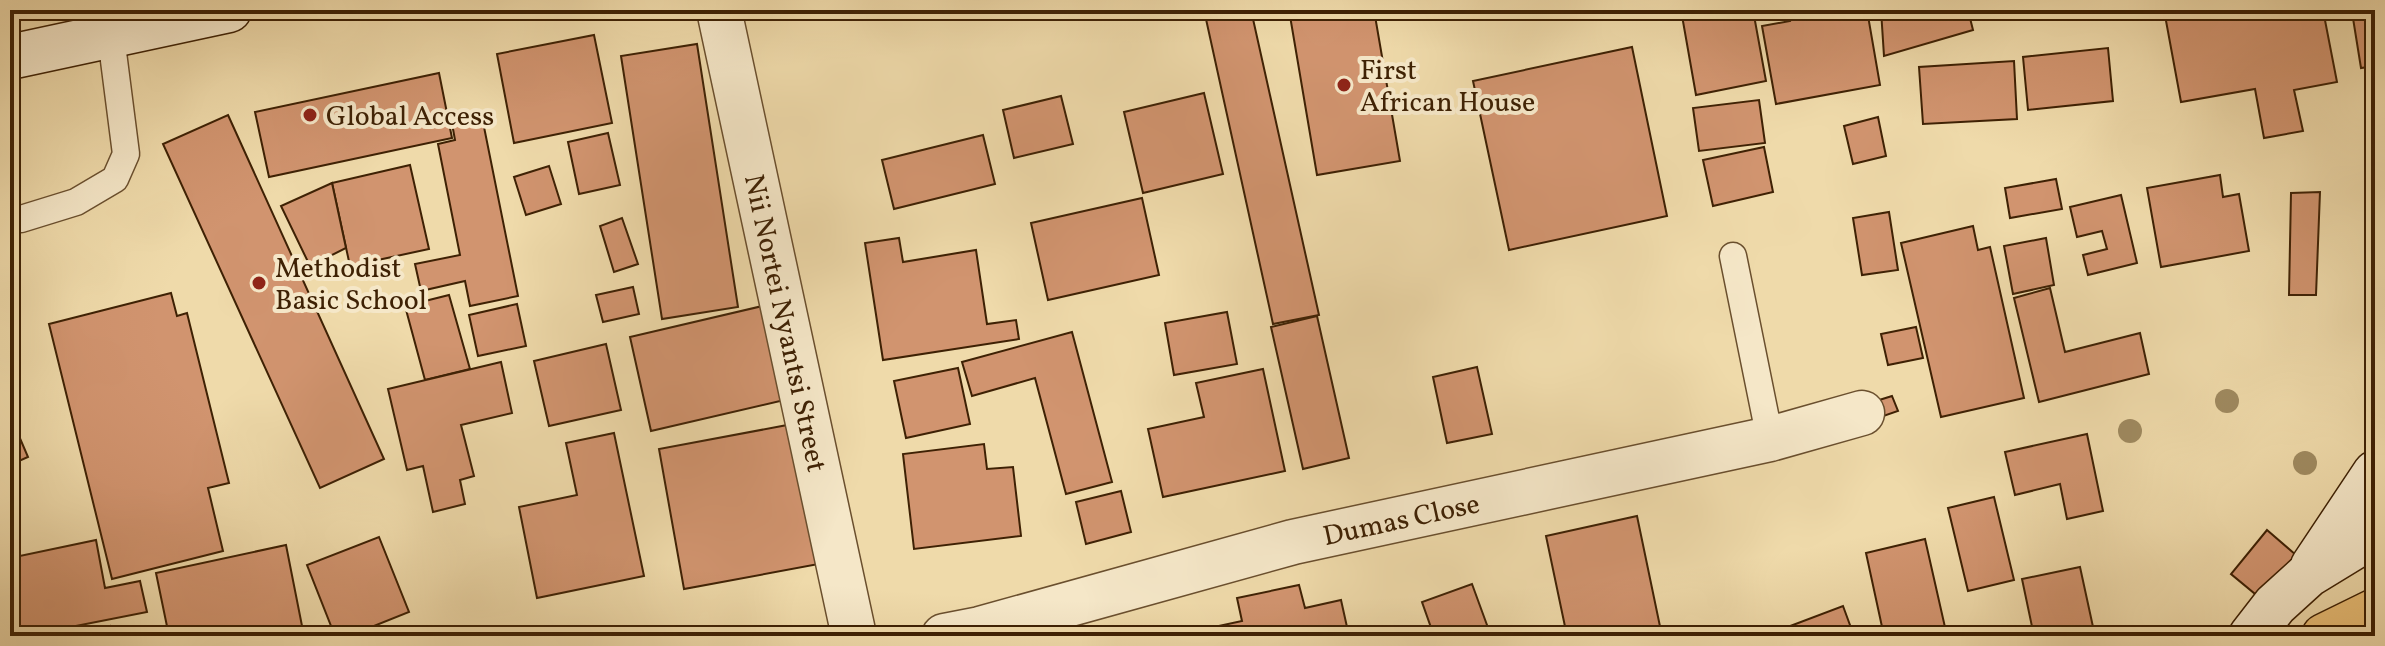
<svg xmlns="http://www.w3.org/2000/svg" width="2385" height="646" viewBox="0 0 2385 646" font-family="Vollkorn,serif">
  <rect width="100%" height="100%" fill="#efdaaa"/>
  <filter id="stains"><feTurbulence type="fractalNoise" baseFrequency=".0025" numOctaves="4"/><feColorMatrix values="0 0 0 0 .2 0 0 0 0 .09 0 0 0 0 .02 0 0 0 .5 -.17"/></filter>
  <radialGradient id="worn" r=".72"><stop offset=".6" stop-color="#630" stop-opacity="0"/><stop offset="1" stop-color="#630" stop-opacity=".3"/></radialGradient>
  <g fill="#d1946f" stroke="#3e2104" stroke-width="2">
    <polygon points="1204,10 1251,10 1319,315 1273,324"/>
    <polygon points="1289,10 1374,10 1400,161 1317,175"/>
    <polygon points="1681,10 1753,10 1766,81 1696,95"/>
    <polygon points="1788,10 1867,10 1880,85 1776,104 1762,26 1790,21"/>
    <polygon points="1881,10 1968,10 1973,30 1884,56"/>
    <polygon points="2164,10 2323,10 2337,82 2294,90 2303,131 2264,138 2255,89 2181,102"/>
    <polygon points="2363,10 2375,10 2375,66 2361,68 2352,12"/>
    <polygon points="594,35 612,123 514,143 497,54"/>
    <polygon points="697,44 738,307 662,319 621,56"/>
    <polygon points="1632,47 1667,216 1509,250 1473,81"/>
    <polygon points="2108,48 2113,101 2028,110 2023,57"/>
    <polygon points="2014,61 2017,119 1923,124 1919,67"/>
    <polygon points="439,73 452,138 269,177 255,112"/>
    <polygon points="1204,93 1223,174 1143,193 1124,112"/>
    <polygon points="1061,96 1073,144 1014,158 1003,110"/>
    <polygon points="1759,100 1765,143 1699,151 1693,108"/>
    <polygon points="481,112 518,296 470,306 465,281 421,291 415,264 460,255 438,144 455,140 451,118"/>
    <polygon points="228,115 384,459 320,488 163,144"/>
    <polygon points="1878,117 1886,156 1853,164 1844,126"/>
    <polygon points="608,133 620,185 579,194 568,142"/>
    <polygon points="983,135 995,184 894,209 882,160"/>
    <polygon points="1764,147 1773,192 1713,206 1703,160"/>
    <polygon points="410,165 429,249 350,266 332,183"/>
    <polygon points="549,166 561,204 526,215 514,177"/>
    <polygon points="2220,175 2223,197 2239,194 2249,251 2161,267 2147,188"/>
    <polygon points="2056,179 2062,209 2010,218 2005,188"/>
    <polygon points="332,183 346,248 310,266 281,206"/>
    <polygon points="2320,192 2316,295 2289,295 2291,193"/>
    <polygon points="2121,195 2137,263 2088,275 2083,255 2107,249 2102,231 2077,237 2070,207"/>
    <polygon points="1142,198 1159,275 1048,300 1031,223"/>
    <polygon points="1889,212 1898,270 1862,275 1853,218"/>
    <polygon points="622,218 638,264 614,272 600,226"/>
    <polygon points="1973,226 1978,250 1990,247 2024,398 1941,417 1901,243"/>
    <polygon points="899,238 903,262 976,250 987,324 1016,320 1019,339 883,360 865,243"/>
    <polygon points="2046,238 2054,285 2013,294 2004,246"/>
    <polygon points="633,287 639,314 603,322 596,295"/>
    <polygon points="2050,288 2065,352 2140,333 2149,374 2039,402 2014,298"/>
    <polygon points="171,293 177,316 187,313 229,483 208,488 223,551 112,579 49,324"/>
    <polygon points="449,295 470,369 425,380 405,306"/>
    <polygon points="517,304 526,346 478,356 469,315"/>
    <polygon points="771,304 793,398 651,431 630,337"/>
    <polygon points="1227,312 1237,364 1174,375 1165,323"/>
    <polygon points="1317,316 1349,458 1303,469 1271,327"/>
    <polygon points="1916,327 1923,358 1888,365 1881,334"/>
    <polygon points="1072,332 1112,482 1066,494 1035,378 972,396 962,362"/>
    <polygon points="606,344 621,410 549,426 534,361"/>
    <polygon points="501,362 512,413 461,425 474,476 460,480 465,504 433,512 423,466 407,470 388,389"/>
    <polygon points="1477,367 1492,434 1447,443 1433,377"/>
    <polygon points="958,368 970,424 906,438 894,381"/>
    <polygon points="1263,369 1285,471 1163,497 1148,429 1204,417 1196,383"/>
    <polygon points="1892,396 1898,411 1866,422 1860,406"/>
    <polygon points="10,415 28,457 10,465"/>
    <polygon points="798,423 824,563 684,589 659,449"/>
    <polygon points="614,433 644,576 537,598 519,507 577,495 566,443"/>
    <polygon points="2087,434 2103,511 2067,519 2060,484 2015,495 2005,452"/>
    <polygon points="984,444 987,469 1013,467 1021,536 914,549 903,454"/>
    <polygon points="1121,491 1131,532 1086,544 1076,502"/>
    <polygon points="1994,497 2014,580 1968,591 1948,508"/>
    <polygon points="1637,516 1662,636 1567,636 1546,536"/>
    <polygon points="2267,530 2296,555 2260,598 2231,574"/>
    <polygon points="379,537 409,612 349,636 335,636 307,565"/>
    <polygon points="1925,539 1947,636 1884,636 1866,553"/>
    <polygon points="96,540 105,588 140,581 147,612 25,636 10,636 10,558"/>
    <polygon points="286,545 304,636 169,636 156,573"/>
    <polygon points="2080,567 2095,636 2034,636 2022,579"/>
    <polygon points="1472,584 1491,636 1434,636 1422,602"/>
    <polygon points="1299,585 1305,608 1341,600 1349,636 1216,636 1214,627 1242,621 1237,598"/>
    <polygon points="1843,606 1854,636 1764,636"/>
    <polygon points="110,626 112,636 57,636"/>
  </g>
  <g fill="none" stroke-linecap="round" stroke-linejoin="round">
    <g stroke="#6a4f2e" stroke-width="29">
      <g id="lane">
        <polyline points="21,219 76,202 115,179 126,154 111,37"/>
        <polyline points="1733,256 1770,439"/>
      </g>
    </g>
    <g stroke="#6a4f2e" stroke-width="47">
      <g id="street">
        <path id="s1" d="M719,10L854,636"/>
        <path id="s2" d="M944,636L980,629L1293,542L1770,439L1862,413"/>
      </g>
    </g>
    <g stroke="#3e2104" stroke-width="47">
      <g id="secondary">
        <polyline points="10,57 229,10"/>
        <polyline points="2313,566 2375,473"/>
        <polyline points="2251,636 2275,605 2308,575 2375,534"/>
      </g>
    </g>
    <g stroke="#3e2104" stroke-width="47">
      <polyline id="primary" points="2324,636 2375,611"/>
    </g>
    <use href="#lane" stroke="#f5e7c8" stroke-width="26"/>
    <use href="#street" stroke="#f5e7c8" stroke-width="44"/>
    <use href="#secondary" stroke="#f5e7c8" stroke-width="44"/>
    <use href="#primary" stroke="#e8bd75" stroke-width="44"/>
  </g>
  <g fill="#9f8a60">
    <circle cx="2227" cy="401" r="12"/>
    <circle cx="2130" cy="431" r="12"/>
    <circle cx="2305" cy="463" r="12"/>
  </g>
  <g fill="#8f2418" stroke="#f5e7c8" stroke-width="3">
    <circle cx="1344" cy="85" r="8"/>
    <circle cx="310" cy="115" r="8"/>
    <circle cx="259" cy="283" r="8"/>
  </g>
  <g text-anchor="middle" stroke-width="8" stroke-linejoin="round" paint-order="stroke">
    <g font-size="28" fill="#3e2104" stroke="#f5e7c8" text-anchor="start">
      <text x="1360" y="79">First<tspan x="1360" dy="32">African House</tspan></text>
      <text x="326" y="125">Global Access</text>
      <text x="275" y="277">Methodist<tspan x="275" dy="32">Basic School</tspan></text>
    </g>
    <g font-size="28" fill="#3e2104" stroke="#f5e7c8">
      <text dy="10" stroke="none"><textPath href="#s1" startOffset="320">Nii Nortei Nyantsi Street</textPath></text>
      <text dy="10" stroke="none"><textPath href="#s2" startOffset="472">Dumas Close</textPath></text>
    </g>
  </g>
  <rect width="2385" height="646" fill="none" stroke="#efdaaa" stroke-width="40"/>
  <rect x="12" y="12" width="2361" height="622" fill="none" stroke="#3e2104" stroke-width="4"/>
  <rect x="20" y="20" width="2345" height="606" fill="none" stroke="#3e2104" stroke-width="2"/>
  <rect width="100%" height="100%" filter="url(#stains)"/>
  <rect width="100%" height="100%" fill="url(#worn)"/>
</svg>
